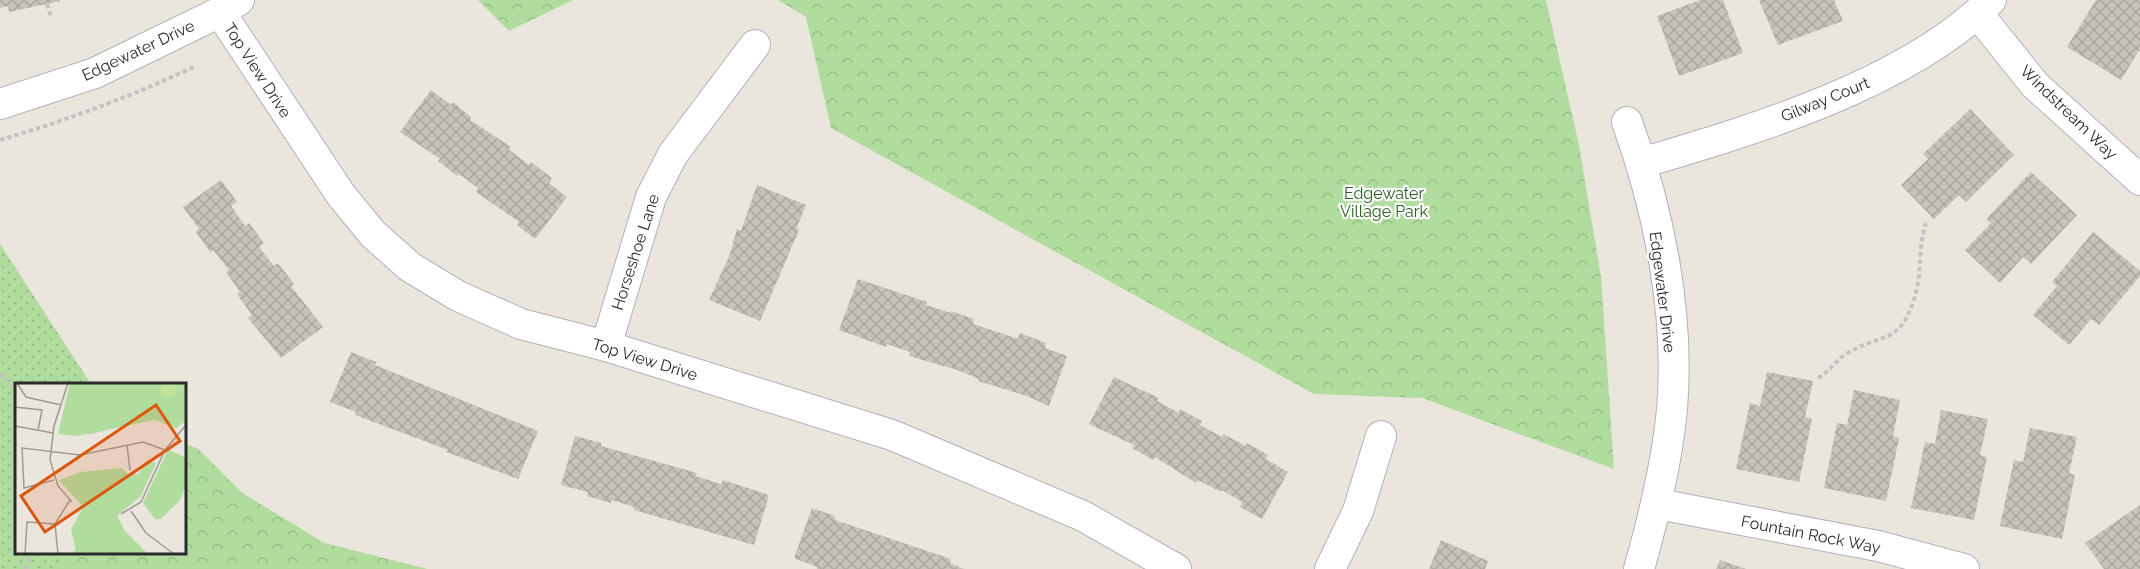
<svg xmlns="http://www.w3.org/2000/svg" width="2140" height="569" viewBox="0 0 2140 569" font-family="Raleway,sans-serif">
  <defs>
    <pattern id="grass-dots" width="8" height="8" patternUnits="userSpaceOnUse" patternTransform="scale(1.5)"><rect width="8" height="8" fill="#b0dd9e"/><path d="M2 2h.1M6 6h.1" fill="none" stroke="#98be88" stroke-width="1.8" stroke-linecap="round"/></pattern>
    <pattern id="forest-crowns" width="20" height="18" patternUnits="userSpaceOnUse" patternTransform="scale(1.5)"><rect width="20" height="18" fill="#b0dd9e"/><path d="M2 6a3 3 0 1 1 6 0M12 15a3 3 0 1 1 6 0" fill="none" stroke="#98be88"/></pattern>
    <pattern id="building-cross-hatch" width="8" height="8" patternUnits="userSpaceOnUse" patternTransform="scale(1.5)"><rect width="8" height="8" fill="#c6c2bc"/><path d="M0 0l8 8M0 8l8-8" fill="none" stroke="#aaa7a2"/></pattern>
  </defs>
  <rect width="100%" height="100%" fill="#ebe6dd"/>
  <polygon fill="url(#grass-dots)" points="0,244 91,384 16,384 16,552 184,552 185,444 198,449 242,493 324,543 427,569 0,569"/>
  <g fill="url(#forest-crowns)">
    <polygon points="478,0 573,0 509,31"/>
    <polygon points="778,0 1546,0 1579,145 1601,277 1614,469 1422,398 1314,394 831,128 806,17"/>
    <polygon points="185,444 198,449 242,493 324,543 427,569 59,569 60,553 184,552"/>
  </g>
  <g fill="url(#building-cross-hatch)">
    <polygon points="0,0 60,0 60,1 9,12 8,6 0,8"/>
    <polygon points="1700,0 1723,0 1743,53 1679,76 1657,16"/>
    <polygon points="1759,0 1834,0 1843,21 1778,45"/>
    <polygon points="2096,0 2140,0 2140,49 2121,80 2067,47"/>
    <polygon points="431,90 451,105 453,102 471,117 470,120 511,147 508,149 529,165 531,162 552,178 549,183 567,197 535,239 517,225 519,222 476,192 478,188 459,174 457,176 438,161 440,159 400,132"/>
    <polygon points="1970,109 2014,155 1966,202 1959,195 1934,219 1901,185 1928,159 1923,154"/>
    <polygon points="2031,172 2077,215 2031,264 2023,257 2000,283 1965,250 1991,223 1986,219"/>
    <polygon points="221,180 237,202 231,206 245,226 249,223 264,243 259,247 274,266 278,263 294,284 291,286 323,327 281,358 248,318 252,315 237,294 240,292 226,272 229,270 213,250 210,252 196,232 199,229 183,207"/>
    <polygon points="757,185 806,205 797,227 799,230 760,321 709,300 730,254 737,229 741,231"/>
    <polygon points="2093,232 2140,271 2140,276 2099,325 2091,319 2069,345 2033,315 2057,286 2052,282"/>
    <polygon points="858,279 927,302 926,305 951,313 951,311 974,319 973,324 998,332 1018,339 1020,333 1046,343 1045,348 1067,356 1049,406 1027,396 978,381 979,379 957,370 909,356 910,352 887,344 886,347 839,330"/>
    <polygon points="351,352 376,362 375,365 538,431 518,479 446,452 448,450 355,415 356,412 330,402"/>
    <polygon points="1767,372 1813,381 1805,417 1812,419 1799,482 1736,469 1750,403 1760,406"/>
    <polygon points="1114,377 1159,398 1157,401 1179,413 1180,409 1202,421 1200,425 1222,437 1223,434 1246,446 1247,443 1268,455 1266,459 1288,472 1262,519 1240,507 1242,502 1222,490 1221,492 1198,480 1196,483 1155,457 1153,460 1132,448 1134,445 1089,424"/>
    <polygon points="1854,390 1900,400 1893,436 1899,438 1886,501 1824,488 1837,423 1847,425"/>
    <polygon points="1941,410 1988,419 1980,455 1987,457 1974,520 1911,508 1925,442 1935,444"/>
    <polygon points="2030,428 2077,437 2069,473 2075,475 2062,539 2000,526 2014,460 2023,462"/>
    <polygon points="575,436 601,443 601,446 697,473 696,476 721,484 723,480 769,495 754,545 634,510 634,507 612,500 611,503 587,496 588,492 561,485"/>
    <polygon points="2140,505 2140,569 2104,569 2085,543"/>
    <polygon points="812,508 835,516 835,520 951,559 950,563 964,569 817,569 817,567 794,558"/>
    <polygon points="1441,540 1488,561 1485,569 1429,569"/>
    <polygon points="1720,560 1746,569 1716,569"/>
  </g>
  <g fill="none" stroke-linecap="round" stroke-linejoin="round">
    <g stroke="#b0b2bc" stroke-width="32">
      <g id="minor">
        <polyline points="220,12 341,195 373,234 410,267 458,296 521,324 606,346 892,435 1083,516 1176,569"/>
        <polyline points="1978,14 2035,85 2140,180"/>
        <polyline points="0,104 95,73 220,12 239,0"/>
        <path d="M1627,122C1659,211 1680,314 1672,409C1667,463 1654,516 1639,569"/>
        <path d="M1641,163C1753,130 1908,84 1991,0"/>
        <polyline points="606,346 651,197 673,154 755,45"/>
        <polyline points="1658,504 1878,546 1964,569"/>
        <polyline points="1330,569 1358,511 1381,436"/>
      </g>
    </g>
    <g stroke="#c3c3c3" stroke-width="4" stroke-dasharray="4.5 3" stroke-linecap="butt">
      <polyline points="47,4 51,17"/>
      <path d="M0,140C68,120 132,96 196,66"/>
      <polyline points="0,374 16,389"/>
      <path d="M1818,378C1829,372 1835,361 1846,354C1881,332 1900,347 1915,296C1922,273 1918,246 1926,223"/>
      <polyline points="25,569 32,552"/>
    </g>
    <use href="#minor" stroke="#fff" stroke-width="30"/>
  </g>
  <g text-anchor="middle" stroke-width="4.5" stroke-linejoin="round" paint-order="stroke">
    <g font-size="16" fill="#2a2a2a" stroke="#fff">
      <text transform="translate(138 50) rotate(-25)" y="6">Edgewater Drive</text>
      <text transform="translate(258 70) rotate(57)" y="6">Top View Drive</text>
      <text transform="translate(1825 99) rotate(-22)" y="6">Gilway Court</text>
      <text transform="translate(2069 112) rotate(44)" y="6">Windstream Way</text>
      <text transform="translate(635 252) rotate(-72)" y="6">Horseshoe Lane</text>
      <text transform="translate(1663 292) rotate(83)" y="6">Edgewater Drive</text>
      <text transform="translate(645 359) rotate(17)" y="6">Top View Drive</text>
      <text transform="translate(1811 534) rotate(11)" y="6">Fountain Rock Way</text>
    </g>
    <g font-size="16" fill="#2a6120" stroke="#fff">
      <text x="1384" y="199">Edgewater<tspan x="1384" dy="18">Village Park</tspan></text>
    </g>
  </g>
  <g transform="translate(15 383)">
    <rect width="171" height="171" fill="#ebe6dd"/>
    <path d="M55,0H171V38L161,45L140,37L61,53L43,51ZM153,66L171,75V103L165,117L146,136H140L128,120Z" fill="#b0dd9e"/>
    <path d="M58,0H129L134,6L140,37L121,38L77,51H43ZM131,78L141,80L126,113L102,133L110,148L133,171H54L61,167L56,147L68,124L44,97L66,89L107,85L113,91H124Z" fill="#b0dd9e"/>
    <path d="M146 7a8 8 0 1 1 16 0a8 8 0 1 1-16 0Z" fill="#c0e39a"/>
    <path fill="none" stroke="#9e9b95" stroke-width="1.5" d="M2,0L11,14L46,22M53,0L39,43L35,77L43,103L57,119M0,24L27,27L23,47M0,43L38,50M112,62L115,87M39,97L9,105L7,65L65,72L128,59L150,67M116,128L131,150L159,171M106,131L126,119L150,67L171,42M10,171L12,139L40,141M43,171L40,141L55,117"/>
    <path fill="#de570e" fill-opacity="0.15" stroke="#de570e" stroke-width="3" d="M141,22L165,58L30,149L6,113Z"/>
    <rect width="171" height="171" fill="none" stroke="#2a2a2a" stroke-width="3"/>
  </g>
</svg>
